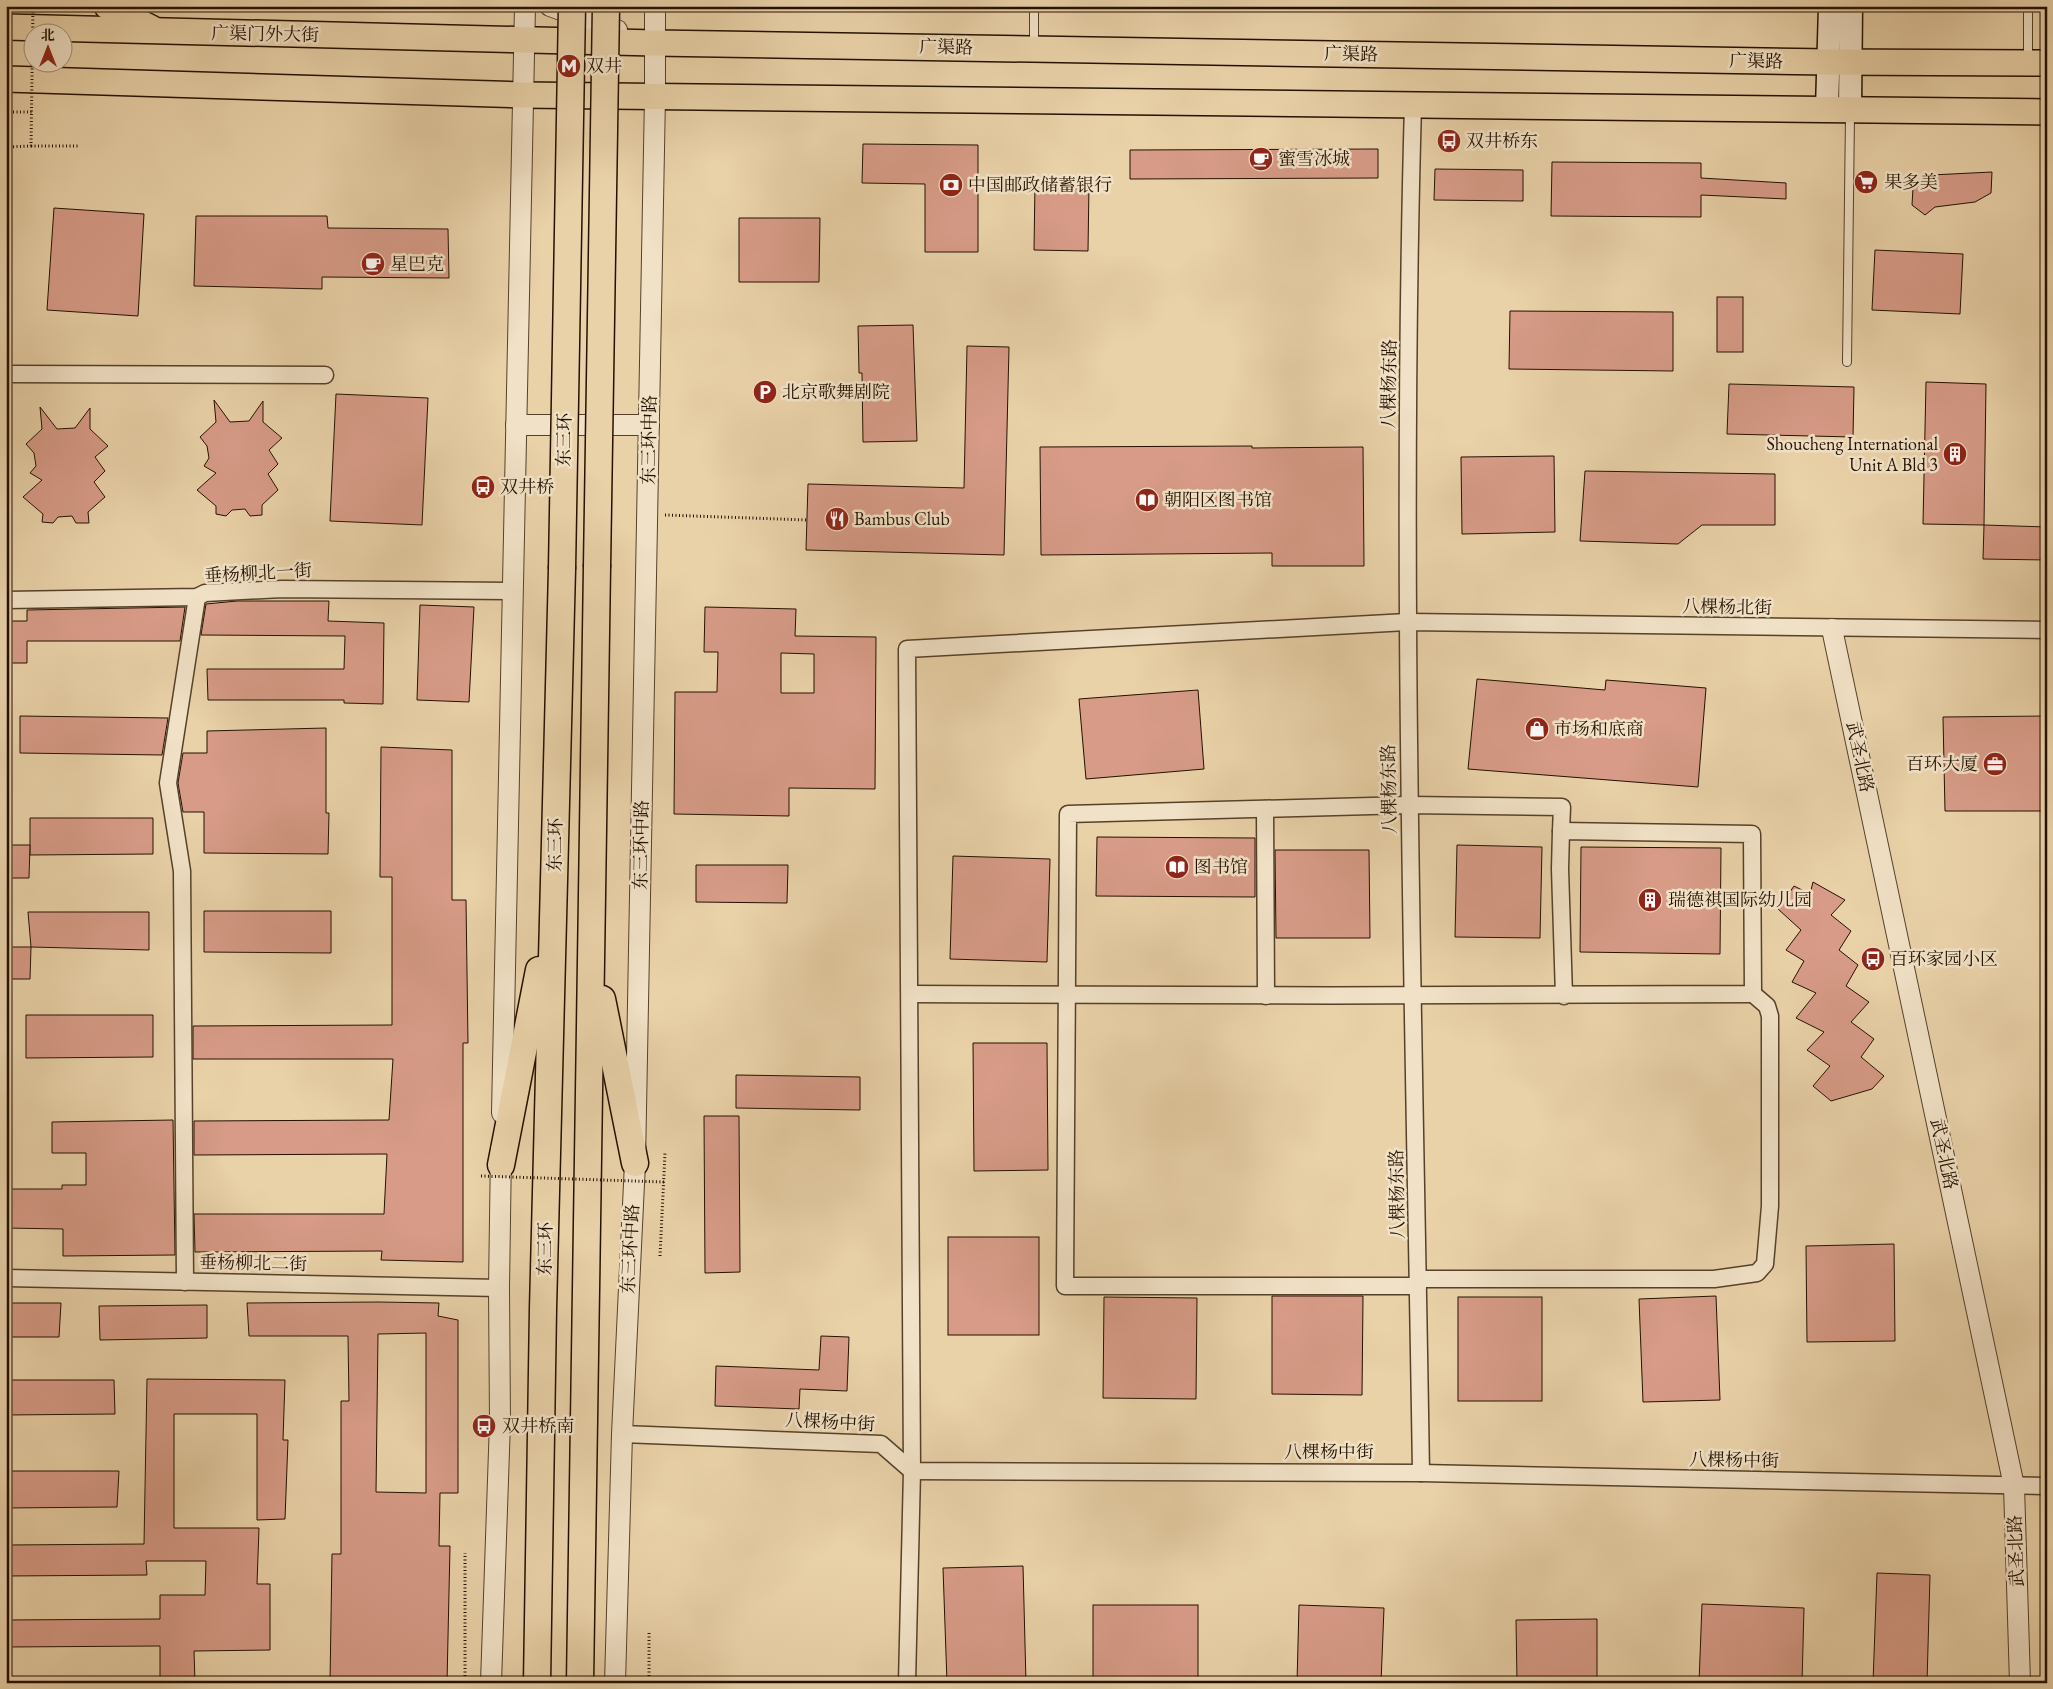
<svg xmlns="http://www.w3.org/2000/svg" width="2053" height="1689" viewBox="0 0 2053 1689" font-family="'EB Garamond','Noto Serif SC',serif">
  <rect width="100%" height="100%" fill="#e9d1a8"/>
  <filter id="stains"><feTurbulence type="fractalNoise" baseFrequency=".004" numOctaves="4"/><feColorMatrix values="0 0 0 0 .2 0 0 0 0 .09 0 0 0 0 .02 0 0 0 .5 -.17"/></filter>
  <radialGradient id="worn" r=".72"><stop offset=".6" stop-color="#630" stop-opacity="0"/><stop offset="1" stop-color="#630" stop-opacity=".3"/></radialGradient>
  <g fill="#d79b87" stroke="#241100" fill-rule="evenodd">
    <polygon points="863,144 978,145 978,252 925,252 925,184 862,183"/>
    <polygon points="1378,149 1378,178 1130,179 1130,150"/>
    <polygon points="1552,162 1701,163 1701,178 1786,183 1786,199 1701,195 1701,217 1551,216"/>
    <polygon points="1435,169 1523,170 1523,201 1434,200"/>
    <polygon points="1992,172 1991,193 1975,202 1935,207 1925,215 1912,205 1913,188 1931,175"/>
    <polygon points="1035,183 1089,184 1088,251 1034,250"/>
    <polygon points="54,208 144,214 138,316 47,310"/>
    <polygon points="196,216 327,216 328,228 448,229 449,278 322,277 322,289 194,286"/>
    <polygon points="739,218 820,218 819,282 739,282"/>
    <polygon points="1875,250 1963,254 1960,314 1872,310"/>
    <rect x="1717" y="297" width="26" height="55"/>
    <polygon points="1510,311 1673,312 1673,371 1509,369"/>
    <polygon points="913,325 917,441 863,442 862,373 859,373 858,326"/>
    <polygon points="967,346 1009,347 1004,555 806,550 808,484 964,488"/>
    <polygon points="1926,382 1986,384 1984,525 1923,524"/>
    <polygon points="1729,384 1854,387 1853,437 1727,434"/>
    <polygon points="336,394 428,398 422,525 330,521"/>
    <polygon points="214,400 230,422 249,421 263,401 263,422 282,438 269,450 278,464 268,474 278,490 262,505 262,515 250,516 245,509 232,510 226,516 216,514 216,506 197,490 216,473 204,466 209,458 207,446 200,437 216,422"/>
    <polygon points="40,407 57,429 75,428 90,408 90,429 108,446 95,457 105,471 94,482 105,497 88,512 89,523 76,523 72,516 58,517 53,523 42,522 43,514 23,497 42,480 30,473 36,466 34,453 26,444 42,429"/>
    <polygon points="1252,446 1252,448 1363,447 1364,566 1272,566 1272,553 1041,555 1040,447"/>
    <polygon points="1554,456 1555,532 1462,534 1461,457"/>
    <polygon points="1585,471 1775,474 1775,525 1702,525 1678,544 1580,541"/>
    <polygon points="1984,525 2047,527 2047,560 1983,559"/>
    <polygon points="237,601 329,601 328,621 384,623 383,704 344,703 344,700 208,700 207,669 344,669 345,636 201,635 206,604"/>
    <polygon points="420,605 474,607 469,702 417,700"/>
    <polygon points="185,607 180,641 27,641 27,663 6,663 6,621 27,621 27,610"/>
    <path d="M705,607L796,609L795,636L876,637L875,789L789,788V816L674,814L675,692H717L718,652H704ZM781,653L814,654V693H781Z"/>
    <polygon points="1477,679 1605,690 1606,680 1706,688 1698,787 1468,769"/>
    <polygon points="1198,690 1204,769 1086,779 1079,699"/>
    <polygon points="20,716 168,718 162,755 20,753"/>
    <polygon points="2047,716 2047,811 1945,811 1943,717"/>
    <polygon points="326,728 326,813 329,813 328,854 204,853 204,812 183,812 178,783 183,753 207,753 207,731"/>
    <polygon points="381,747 452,750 452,900 466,900 468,1043 463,1043 463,1262 381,1260 382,1251 195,1252 194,1214 384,1214 387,1154 194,1155 194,1121 389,1120 393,1059 193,1059 193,1026 392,1025 392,877 380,877"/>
    <polygon points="30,818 153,818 153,854 30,855"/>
    <polygon points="1097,837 1255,838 1255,897 1096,896"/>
    <polygon points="6,845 30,845 29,878 6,878"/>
    <polygon points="1457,845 1542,847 1540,938 1455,937"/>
    <polygon points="1581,847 1721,848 1720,954 1580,952"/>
    <polygon points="1275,850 1369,850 1370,938 1276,938"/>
    <polygon points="953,856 1050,859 1047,962 950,959"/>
    <polygon points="696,865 788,865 787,903 696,902"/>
    <polygon points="1813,882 1845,900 1831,915 1851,931 1839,950 1858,965 1846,986 1869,1002 1851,1022 1874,1039 1861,1057 1884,1076 1872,1089 1831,1101 1813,1086 1830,1066 1807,1050 1824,1032 1796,1018 1816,993 1792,982 1804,961 1786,950 1801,930 1778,909 1794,886 1810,894"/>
    <polygon points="204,911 331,911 331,953 204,952"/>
    <polygon points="28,912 149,912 149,950 31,947"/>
    <polygon points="6,947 31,947 30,979 6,979"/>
    <polygon points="26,1015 153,1015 153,1057 26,1058"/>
    <polygon points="973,1043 1047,1043 1048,1170 974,1171"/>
    <polygon points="736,1075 860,1077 860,1110 736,1108"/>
    <polygon points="704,1116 739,1116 740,1272 705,1273"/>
    <polygon points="173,1120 175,1255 63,1256 63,1229 6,1228 6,1189 62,1189 62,1185 86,1185 86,1153 52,1153 52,1122"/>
    <rect x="948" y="1237" width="91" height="98"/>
    <polygon points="1894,1244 1895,1341 1807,1342 1806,1246"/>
    <polygon points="1272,1296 1363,1296 1362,1395 1272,1394"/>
    <polygon points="1716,1296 1720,1400 1643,1402 1639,1299"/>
    <polygon points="1104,1297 1197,1298 1196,1399 1103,1398"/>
    <rect x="1458" y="1297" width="84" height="104"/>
    <path d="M379,1302L439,1303L438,1316L458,1320V1493H440L439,1546H450L447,1683H330L332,1554H341V1401H349L348,1336H249L247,1303ZM426,1333V1493L376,1492L378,1334Z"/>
    <polygon points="6,1303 61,1303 59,1337 6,1337"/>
    <polygon points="207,1305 207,1338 100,1340 99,1306"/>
    <polygon points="821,1336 849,1337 847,1391 800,1389 799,1409 715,1406 716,1366 819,1370"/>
    <polygon points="147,1379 285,1380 283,1440 288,1440 285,1519 257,1520 257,1414 174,1414 174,1528 259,1528 257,1584 270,1584 270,1650 194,1651 195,1683 160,1683 160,1646 6,1647 6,1620 160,1619 160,1595 205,1595 206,1561 146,1561 147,1575 6,1576 6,1545 144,1544"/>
    <polygon points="6,1380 114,1380 115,1414 6,1415"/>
    <polygon points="6,1471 119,1471 117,1507 6,1508"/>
    <polygon points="1023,1566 1026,1683 947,1683 943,1568"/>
    <polygon points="1877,1573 1930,1575 1927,1683 1873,1683"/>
    <polygon points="1702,1604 1804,1608 1802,1683 1699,1683"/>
    <rect x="1093" y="1605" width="105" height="78"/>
    <polygon points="1299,1605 1384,1608 1381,1683 1297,1683"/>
    <polygon points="1597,1619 1597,1683 1517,1683 1516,1620"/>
  </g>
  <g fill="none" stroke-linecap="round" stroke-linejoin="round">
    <g stroke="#55412a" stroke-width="10">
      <g id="service">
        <polyline points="1034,6 1034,47"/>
        <polyline points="2028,6 2028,59"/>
        <polyline points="1847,362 1850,114"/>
      </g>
    </g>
    <g stroke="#55412a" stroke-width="19">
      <g id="minor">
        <path d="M1413,105C1400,561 1414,1017 1421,1473"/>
        <polyline points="6,374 325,375"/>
        <polyline points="6,600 197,597 205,593 282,589 513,591"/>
        <polyline points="1265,809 1266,996"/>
        <path d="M910,994C1191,996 1472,996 1753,994L1752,834L1561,831L1560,869L1564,996"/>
        <polyline points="6,1278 499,1288"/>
        <polyline points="1418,1279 1714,1279 1757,1273 1765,1264 1770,1206 1770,1016 1767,1006 1753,994"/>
        <polyline points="185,1282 182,871 168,783 197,597"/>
        <polyline points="1418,1286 1065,1286 1068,814 1408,805 1562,807 1561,831"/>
        <polyline points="622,1434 881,1444 912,1471 1421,1473 2047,1486"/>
        <polyline points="907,1683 912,1471 907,649 1407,622 2047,630"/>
      </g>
    </g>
    <g stroke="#55412a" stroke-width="22">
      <g id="tertiary">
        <polyline points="550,6 617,30"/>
        <polyline points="516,425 649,425"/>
        <polyline points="1832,629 2014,1486 2020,1683"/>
        <polyline points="502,1113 525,6"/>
        <polyline points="491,1683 500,1422 499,1288 501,1150"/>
        <polyline points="615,1683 622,1434 635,1163 655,96 655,6"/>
      </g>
    </g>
    <g stroke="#241100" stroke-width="25">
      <g id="secondary">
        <polyline points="1827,109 1830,6"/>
        <polyline points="1850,109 1851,6"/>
      </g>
    </g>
    <g stroke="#241100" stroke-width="28">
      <g id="primary">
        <polyline points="107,6 151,28"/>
        <polyline points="6,27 655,43 1829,62 2047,63"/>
        <polyline points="6,79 523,95 2047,112"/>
      </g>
    </g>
    <g stroke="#241100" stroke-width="29">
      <g id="trunk">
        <polyline points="602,999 635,1163"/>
        <polyline points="501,1165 539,970"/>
        <polyline points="537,1683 543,1309 562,569"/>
        <polyline points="580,1683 597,567"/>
      </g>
    </g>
    <g stroke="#241100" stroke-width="3" stroke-dasharray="1 2.5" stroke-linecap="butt">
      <polyline points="6,112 32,112"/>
      <polyline points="31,146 78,146"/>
      <polyline points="665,515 807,520"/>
      <polyline points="660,1256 665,1153"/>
      <polyline points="649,1633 649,1683"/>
      <polyline points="465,1683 465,1553"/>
    </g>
    <use href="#service" stroke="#f1e1c6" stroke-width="8"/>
    <use href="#minor" stroke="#f1e1c6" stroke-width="16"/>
    <use href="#tertiary" stroke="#f1e1c6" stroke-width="20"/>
    <use href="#secondary" stroke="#f1e1c6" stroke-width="22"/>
    <use href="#primary" stroke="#e9d1a8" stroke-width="25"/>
    <use href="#trunk" stroke="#e9d1a8" stroke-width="26"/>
    <g stroke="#241100" stroke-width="29" stroke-linecap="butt">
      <g id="trunk-bridge">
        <polyline points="597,567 606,6"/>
        <polyline points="562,569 572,6"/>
      </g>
    </g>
    <g stroke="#241100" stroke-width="3" stroke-dasharray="1 2.5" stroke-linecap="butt">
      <polyline points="6,147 31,146 33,6"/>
      <polyline points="481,1176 664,1182"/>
    </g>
    <use href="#trunk-bridge" stroke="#e9d1a8" stroke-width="26"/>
  </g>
  <defs>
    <g id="metro-disc" transform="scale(1.25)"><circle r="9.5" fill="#8f2418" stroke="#f1e1c6"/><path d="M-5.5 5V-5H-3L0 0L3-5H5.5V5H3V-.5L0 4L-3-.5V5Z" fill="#fff"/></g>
    <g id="bus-disc" transform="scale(1.25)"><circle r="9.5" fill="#8f2418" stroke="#f1e1c6"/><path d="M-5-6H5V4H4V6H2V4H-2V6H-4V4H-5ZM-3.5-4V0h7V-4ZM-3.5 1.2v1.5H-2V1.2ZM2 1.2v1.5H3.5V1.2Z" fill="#fff"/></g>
    <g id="cafe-disc" transform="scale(1.25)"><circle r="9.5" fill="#8f2418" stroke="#f1e1c6"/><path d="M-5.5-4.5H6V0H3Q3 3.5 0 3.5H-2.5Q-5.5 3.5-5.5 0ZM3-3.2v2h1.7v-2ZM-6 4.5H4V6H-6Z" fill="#fff"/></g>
    <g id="supermarket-disc" transform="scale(1.25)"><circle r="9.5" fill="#8f2418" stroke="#f1e1c6"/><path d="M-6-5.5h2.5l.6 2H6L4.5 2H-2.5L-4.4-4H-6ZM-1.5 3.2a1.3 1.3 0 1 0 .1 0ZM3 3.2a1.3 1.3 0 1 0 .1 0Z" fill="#fff"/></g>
    <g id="bank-disc" transform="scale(1.25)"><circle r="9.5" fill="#8f2418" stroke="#f1e1c6"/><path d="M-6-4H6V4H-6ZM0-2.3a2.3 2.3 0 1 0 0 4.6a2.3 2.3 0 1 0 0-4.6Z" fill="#fff"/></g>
    <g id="parking-disc" transform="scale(1.25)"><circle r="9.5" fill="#8f2418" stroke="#f1e1c6"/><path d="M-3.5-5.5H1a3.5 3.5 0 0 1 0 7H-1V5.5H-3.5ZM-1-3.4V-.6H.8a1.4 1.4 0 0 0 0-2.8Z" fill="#fff"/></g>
    <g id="building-disc" transform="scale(1.25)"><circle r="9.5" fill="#8f2418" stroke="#f1e1c6"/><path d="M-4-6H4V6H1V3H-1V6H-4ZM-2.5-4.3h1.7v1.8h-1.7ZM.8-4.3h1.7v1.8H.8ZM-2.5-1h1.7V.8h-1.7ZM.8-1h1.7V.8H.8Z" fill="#fff"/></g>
    <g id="library-disc" transform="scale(1.25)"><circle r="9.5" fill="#8f2418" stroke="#f1e1c6"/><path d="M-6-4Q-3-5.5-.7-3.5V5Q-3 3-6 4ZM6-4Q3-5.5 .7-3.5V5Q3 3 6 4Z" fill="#fff"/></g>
    <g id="restaurant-disc" transform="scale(1.25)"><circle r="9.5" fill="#8f2418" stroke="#f1e1c6"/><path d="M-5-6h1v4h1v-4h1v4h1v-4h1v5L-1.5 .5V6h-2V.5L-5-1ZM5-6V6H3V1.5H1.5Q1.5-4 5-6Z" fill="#fff"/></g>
    <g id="shop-disc" transform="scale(1.25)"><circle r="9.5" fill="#8f2418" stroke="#f1e1c6"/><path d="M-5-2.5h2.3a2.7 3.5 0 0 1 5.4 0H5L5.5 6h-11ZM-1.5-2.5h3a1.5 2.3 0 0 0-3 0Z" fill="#fff"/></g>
    <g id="office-disc" transform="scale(1.25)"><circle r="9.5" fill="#8f2418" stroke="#f1e1c6"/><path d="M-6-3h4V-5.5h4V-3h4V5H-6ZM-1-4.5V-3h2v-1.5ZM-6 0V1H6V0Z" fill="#fff"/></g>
  </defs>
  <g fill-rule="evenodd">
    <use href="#metro-disc" x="569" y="66"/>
    <use href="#bus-disc" x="1449" y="141"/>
    <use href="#cafe-disc" x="1261" y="159"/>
    <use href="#supermarket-disc" x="1866" y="182"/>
    <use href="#bank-disc" x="951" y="185"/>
    <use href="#cafe-disc" x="373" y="264"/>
    <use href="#parking-disc" x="765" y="392"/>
    <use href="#building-disc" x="1955" y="454"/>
    <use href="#bus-disc" x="483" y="487"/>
    <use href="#library-disc" x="1147" y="500"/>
    <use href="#restaurant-disc" x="837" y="519"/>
    <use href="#shop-disc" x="1537" y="729"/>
    <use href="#office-disc" x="1995" y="764"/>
    <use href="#library-disc" x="1177" y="867"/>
    <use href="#building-disc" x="1650" y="900"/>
    <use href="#bus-disc" x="1873" y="959"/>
    <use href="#bus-disc" x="484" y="1426"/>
  </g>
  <g text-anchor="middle" stroke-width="5" stroke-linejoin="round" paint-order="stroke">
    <g font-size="18" fill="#241100" stroke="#f1e1c6">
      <text transform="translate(265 34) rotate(1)" y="6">广渠门外大街</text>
      <text transform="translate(946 47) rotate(1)" y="6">广渠路</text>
      <text transform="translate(1351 54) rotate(1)" y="6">广渠路</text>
      <text transform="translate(1756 61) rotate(1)" y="6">广渠路</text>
      <text transform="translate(1389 384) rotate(-89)" y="6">八棵杨东路</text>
      <text transform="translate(564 440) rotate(-89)" y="6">东三环</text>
      <text transform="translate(649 440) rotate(-89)" y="6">东三环中路</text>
      <text transform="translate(258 573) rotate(-3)" y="6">垂杨柳北一街</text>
      <text transform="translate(1727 607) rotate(1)" y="6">八棵杨北街</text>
      <text transform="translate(1860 757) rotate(78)" y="6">武圣北路</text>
      <text transform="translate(1389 789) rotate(-91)" y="6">八棵杨东路</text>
      <text transform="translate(555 845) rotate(-89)" y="6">东三环</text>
      <text transform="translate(641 845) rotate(-89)" y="6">东三环中路</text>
      <text transform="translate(1944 1154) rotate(78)" y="6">武圣北路</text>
      <text transform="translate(1397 1194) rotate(-91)" y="6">八棵杨东路</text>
      <text transform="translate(545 1249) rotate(-89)" y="6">东三环</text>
      <text transform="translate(630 1249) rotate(-87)" y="6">东三环中路</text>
      <text transform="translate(253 1263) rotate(1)" y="6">垂杨柳北二街</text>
      <text transform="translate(830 1422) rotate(3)" y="6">八棵杨中街</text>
      <text x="1329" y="1458">八棵杨中街</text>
      <text transform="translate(1734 1460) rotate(1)" y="6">八棵杨中街</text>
      <text transform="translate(2016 1551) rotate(-92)" y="6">武圣北路</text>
    </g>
    <g font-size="18" fill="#241100" stroke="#f1e1c6" text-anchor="start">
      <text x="586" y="72">双井</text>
      <text x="1466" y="147">双井桥东</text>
      <text x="1278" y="165">蜜雪冰城</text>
      <text x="1884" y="188">果多美</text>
      <text x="968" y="191">中国邮政储蓄银行</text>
      <text x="390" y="270">星巴克</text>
      <text x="782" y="398">北京歌舞剧院</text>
      <text x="1938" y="450" text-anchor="end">Shoucheng International<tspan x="1938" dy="21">Unit A Bld 3</tspan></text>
      <text x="500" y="493">双井桥</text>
      <text x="1164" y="506">朝阳区图书馆</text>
      <text x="854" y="525">Bambus Club</text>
      <text x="1554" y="735">市场和底商</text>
      <text x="1978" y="770" text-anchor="end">百环大厦</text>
      <text x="1194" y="873">图书馆</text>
      <text x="1668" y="906">瑞德祺国际幼儿园</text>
      <text x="1890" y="965">百环家园小区</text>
      <text x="502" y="1432">双井桥南</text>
    </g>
  </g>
  <rect width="2053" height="1689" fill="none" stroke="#e9d1a8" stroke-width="25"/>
  <rect x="8" y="8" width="2038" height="1674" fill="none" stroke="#241100" stroke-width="2.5"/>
  <rect x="12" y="12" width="2028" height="1664" fill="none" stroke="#241100"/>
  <g transform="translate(48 48)"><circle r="24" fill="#f1e1c6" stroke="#9f8e77"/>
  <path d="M0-4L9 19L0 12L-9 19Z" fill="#8f2418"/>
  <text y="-8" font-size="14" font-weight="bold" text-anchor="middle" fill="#241100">北</text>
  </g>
  <rect width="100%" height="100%" filter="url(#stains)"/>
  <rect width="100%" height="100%" fill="url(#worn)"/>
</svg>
